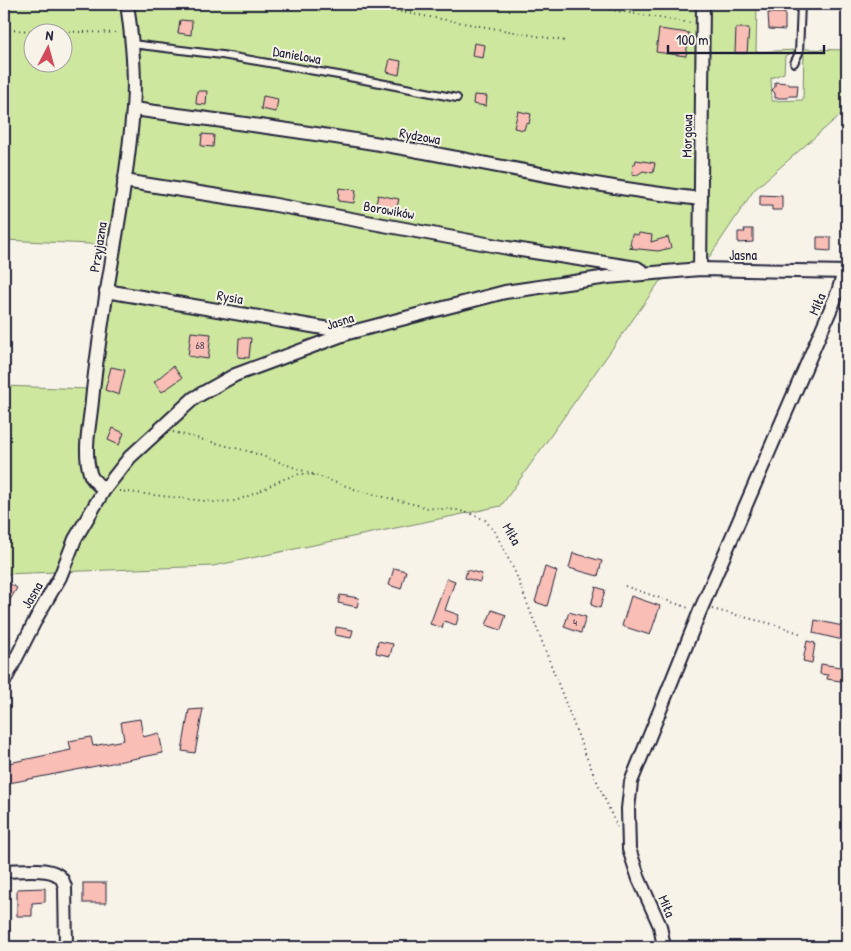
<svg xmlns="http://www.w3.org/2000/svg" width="851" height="951" viewBox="0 0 851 951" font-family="'Patrick Hand',sans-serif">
  <rect width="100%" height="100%" fill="#f7f3e8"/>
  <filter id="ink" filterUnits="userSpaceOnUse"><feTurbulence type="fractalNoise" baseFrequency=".02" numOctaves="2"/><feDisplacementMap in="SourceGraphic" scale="10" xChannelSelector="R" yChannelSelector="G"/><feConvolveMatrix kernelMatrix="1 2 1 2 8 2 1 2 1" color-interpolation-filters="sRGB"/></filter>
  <g filter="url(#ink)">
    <path fill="#cde89e" stroke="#78856c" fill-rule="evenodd" d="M4,4H757L756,52L796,50L785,56L784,73L771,78L772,101L803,100L804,49L847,50V109L754,190L706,262L660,281L501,506L213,566L4,574V386L87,389L110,245L4,240ZM32,32H62V62H32Z"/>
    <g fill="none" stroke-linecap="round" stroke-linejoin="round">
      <polyline stroke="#5f84a2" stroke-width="3" points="844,267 847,142"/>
    </g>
    <g fill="#f9beb5" stroke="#22223b">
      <polygon points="768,13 785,13 785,30 769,29"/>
      <polygon points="180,20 192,21 191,35 178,33"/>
      <polygon points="736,28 749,28 747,53 735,53"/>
      <polygon points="659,29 689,33 686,56 656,52"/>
      <polygon points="474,43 485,45 483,58 472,56"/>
      <polygon points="390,59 401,61 399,75 387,72"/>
      <polygon points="775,82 789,83 789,85 798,85 797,96 789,96 788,98 775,98 775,93 772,90 775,87"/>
      <polygon points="197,91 207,91 206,105 196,104"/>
      <polygon points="474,95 487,96 486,106 473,104"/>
      <polygon points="263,96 278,99 276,112 261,109"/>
      <polygon points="518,111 531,114 529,124 526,123 524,130 514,128"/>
      <polygon points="202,134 214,135 213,147 201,146"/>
      <polygon points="636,160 655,163 653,173 643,171 637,175 632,174 633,164 635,164"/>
      <polygon points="339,188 356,190 354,203 338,201"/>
      <polygon points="378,195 399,199 396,211 375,209"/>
      <polygon points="760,195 782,196 782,210 772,210 772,206 760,206"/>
      <polygon points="744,229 753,229 753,242 738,243 738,232 745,232"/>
      <polygon points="639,233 652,235 651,242 668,237 671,248 658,251 629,248 633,247 630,245 632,234 638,235"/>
      <polygon points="817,237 831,237 831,251 817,250"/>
      <polygon points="191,332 211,334 208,359 188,356"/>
      <polygon points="239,338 251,338 249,358 238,357"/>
      <polygon points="173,366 182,378 162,392 154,382"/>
      <polygon points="111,367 125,370 119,395 105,390"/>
      <polygon points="113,428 124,433 119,445 108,440"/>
      <polygon points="573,553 602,561 598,576 569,568"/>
      <polygon points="545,567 557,571 547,606 535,602"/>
      <polygon points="394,568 406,571 401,589 389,585"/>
      <polygon points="467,570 482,574 480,582 465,578"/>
      <polygon points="447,578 455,581 445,610 459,615 456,625 444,621 442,628 430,624"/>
      <polygon points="4,580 17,588 4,610"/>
      <polygon points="596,587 605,590 600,608 591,605"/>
      <polygon points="340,595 359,598 357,607 338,603"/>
      <polygon points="631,596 660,606 650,635 622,626"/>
      <polygon points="492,610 506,615 501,630 486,625"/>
      <polygon points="569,612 586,617 581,633 564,627"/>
      <polygon points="815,620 847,627 847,641 813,633"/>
      <polygon points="336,627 353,630 351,638 335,635"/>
      <polygon points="378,641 393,644 390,656 376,653"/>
      <polygon points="807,641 815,643 812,663 803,661"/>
      <polygon points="821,664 847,668 847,682 827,679 828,675 820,674"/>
      <polygon points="203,709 195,753 182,751 189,710"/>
      <polygon points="140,719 143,737 159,733 163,753 4,784 4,764 71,750 69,741 91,737 93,746 124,740 121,722"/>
      <rect x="83" y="883" width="23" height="20"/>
      <polygon points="45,888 45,902 32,903 32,916 17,916 17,889"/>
    </g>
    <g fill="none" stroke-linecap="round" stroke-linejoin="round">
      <g stroke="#22223b" stroke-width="10">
        <g id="service">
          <polyline points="132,44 222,55 344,76 457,98"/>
          <polyline points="794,63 799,53 801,4"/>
        </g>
      </g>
      <g stroke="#22223b" stroke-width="16">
        <g id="minor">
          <path d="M133,109C223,121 313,132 403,148C502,166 601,188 701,199"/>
          <polyline points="124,181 270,204 508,248 637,268 643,272"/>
          <polyline points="700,269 703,4"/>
          <polyline points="106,291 347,332"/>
          <path d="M104,490C99,485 91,479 90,473C83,451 90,423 92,401C101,303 125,207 133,109C136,74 132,38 127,4"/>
          <polyline points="4,682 38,615 60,577 75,539 104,490 130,457 194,398 235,375 348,333 505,292 608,277 700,269 847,272"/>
          <path d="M4,871C17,871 45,867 56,874C62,877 63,881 65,887L66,947"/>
          <polyline points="664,947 660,926 639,879 629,849 628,809 631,782 700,611 838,292 844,272"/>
        </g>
      </g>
      <g stroke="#22223b" stroke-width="2" stroke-dasharray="1 4" stroke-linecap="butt">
        <polyline points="356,4 565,41"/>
        <polyline points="575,4 691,23"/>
        <polyline points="4,30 119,33"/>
        <polyline points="173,432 251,452 360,491 429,508 457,510 472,514 485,520 495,532 516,574 586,756 617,827"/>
        <polyline points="119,491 214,502 235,501 256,493 281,480 299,474 315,475"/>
        <polyline points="625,586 689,608"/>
        <polyline points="712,609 776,625 802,634"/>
        <polyline points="844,947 845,940"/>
      </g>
      <use href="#service" stroke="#f7f3e8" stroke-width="6"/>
      <use href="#minor" stroke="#f7f3e8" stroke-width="12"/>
    </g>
  </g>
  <g text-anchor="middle" stroke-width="4" stroke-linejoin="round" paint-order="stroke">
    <g font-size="11" fill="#58495a">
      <text x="200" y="349">68</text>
      <text x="575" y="626">4</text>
    </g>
    <g font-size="14" fill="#22223b" stroke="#f7f3e8">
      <text transform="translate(297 55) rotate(10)" y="5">Danielowa</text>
      <text transform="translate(420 136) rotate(10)" y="5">Rydzowa</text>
      <text transform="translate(687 136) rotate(-89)" y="5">Morgowa</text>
      <text transform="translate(389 210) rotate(10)" y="5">Borowików</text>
      <text transform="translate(98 247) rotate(-81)" y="5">Przyjazna</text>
      <text x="743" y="260">Jasna</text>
      <text transform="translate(230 297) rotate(10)" y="5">Rysia</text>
      <text transform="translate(817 304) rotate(-67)" y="5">Miła</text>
      <text transform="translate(340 321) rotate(-18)" y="5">Jasna</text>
      <text transform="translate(512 534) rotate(60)" y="5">Miła</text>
      <text transform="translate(32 595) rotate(-60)" y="5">Jasna</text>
      <text transform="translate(667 906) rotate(67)" y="5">Miła</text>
    </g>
  </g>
  <rect width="851" height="951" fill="none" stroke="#f7f3e8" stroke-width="20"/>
  <rect x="10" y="10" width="831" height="931" fill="none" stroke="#22223b" stroke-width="2" filter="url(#ink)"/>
  <g transform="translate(48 48) rotate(6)"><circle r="24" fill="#f7f3e8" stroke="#a29fa3"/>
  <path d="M0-4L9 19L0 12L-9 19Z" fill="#d1495b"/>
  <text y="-8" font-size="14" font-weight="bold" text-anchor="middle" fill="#22223b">N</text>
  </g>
  <path d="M668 45v8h156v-8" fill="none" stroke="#22223b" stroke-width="2.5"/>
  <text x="676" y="45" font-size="15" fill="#22223b" stroke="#f7f3e8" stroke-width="4" paint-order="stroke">100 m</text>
</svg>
